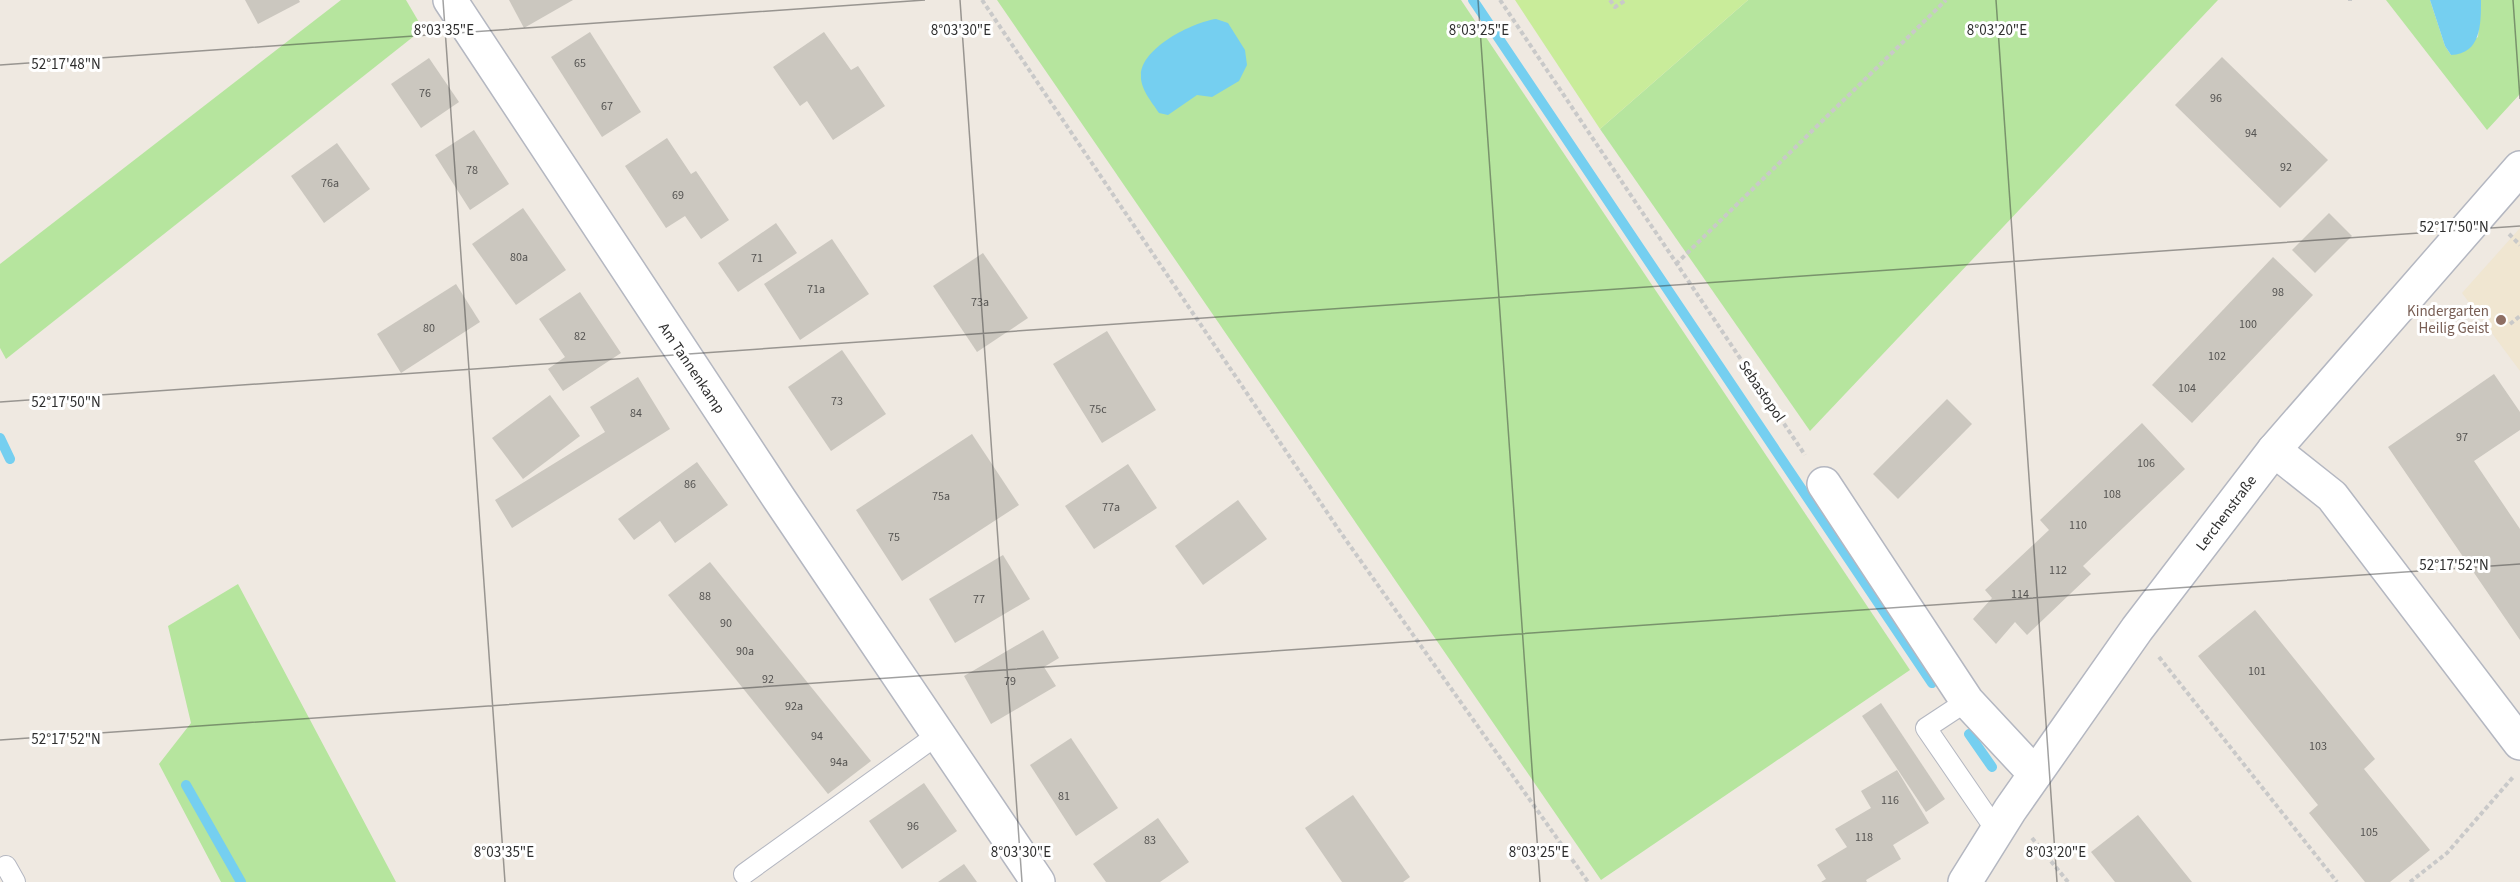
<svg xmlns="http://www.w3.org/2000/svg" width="2520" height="882" viewBox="0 0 2520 882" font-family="'Source Sans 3',sans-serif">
  <rect width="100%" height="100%" fill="#efe9e1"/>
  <polygon fill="#f0e6d1" points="2520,228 2520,371 2462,293"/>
  <g fill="#b6e59e">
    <polygon points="341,0 406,0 423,29 6,359 0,348 0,264"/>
    <polygon points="997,0 1461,0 1910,670 1601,880"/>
    <polygon points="1748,0 2218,0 1810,431 1600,129"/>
    <polygon points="2386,0 2430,0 2445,46 2451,55 2478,37 2481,0 2520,0 2520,94 2487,130"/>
    <polygon points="238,584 396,882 221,882 159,764 191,723 168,626"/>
  </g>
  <polygon fill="#c9ec9a" points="1515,0 1748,0 1600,129"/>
  <g fill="#75cff0">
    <path d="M2430,0H2481C2481,24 2481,54 2451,55L2445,46Z"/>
    <path d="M1216,19L1228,23L1245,50L1247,65L1239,81L1212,97L1197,95L1168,115L1159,113C1152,102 1140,89 1141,75C1141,48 1193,22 1216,19Z"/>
  </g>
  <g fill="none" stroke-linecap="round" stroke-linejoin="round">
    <g stroke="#75cff0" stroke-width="10">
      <polyline points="1473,0 1932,683"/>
      <polyline points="0,438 10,459"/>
      <polyline points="1969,734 1992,767"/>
      <polyline points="186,785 241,882"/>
    </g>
  </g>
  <g fill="#cbc7bf">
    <polygon points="245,0 299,0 300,2 258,24"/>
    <polygon points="509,0 573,0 524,28"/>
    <polygon points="590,32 641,112 602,137 551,57"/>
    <polygon points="824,32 851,70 858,66 885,106 833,140 807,101 800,106 773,67"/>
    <polygon points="2222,57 2328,160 2280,208 2175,105"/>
    <polygon points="429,58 459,102 421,128 391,84"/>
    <polygon points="474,130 509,184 470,210 435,155"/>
    <polygon points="667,138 691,174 696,171 729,220 701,239 685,216 666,228 625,166"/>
    <polygon points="337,143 370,189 324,223 291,176"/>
    <polygon points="523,208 566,270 516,305 472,244"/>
    <polygon points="2329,213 2352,236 2315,273 2292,250"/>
    <polygon points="776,223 797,253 738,292 718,263"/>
    <polygon points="832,239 869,294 800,340 764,284"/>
    <polygon points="983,253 1028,318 977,352 933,286"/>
    <polygon points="2273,257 2313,295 2192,423 2152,385"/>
    <polygon points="456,284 480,322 401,373 377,334"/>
    <polygon points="580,292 621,353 563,391 548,369 565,357 539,319"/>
    <polygon points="1107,331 1156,410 1102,443 1053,364"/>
    <polygon points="842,350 886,414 831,451 788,387"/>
    <polygon points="2494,374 2520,412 2520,430 2474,461 2520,529 2520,640 2388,447"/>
    <polygon points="638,377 670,429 512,528 495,500 605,432 590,407"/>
    <polygon points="550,395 580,436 523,479 492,438"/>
    <polygon points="1947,399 1972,424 1898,499 1873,474"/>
    <polygon points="2142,423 2185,469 2083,566 2091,574 2027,635 2015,622 1996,644 1973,619 1992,598 1985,590 2049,530 2040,520"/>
    <polygon points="972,434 1019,505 902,581 856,510"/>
    <polygon points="697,462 728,505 675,543 660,521 634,540 618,519"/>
    <polygon points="1128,464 1157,508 1094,549 1065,506"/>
    <polygon points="1238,500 1267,539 1203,585 1175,546"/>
    <polygon points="1003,555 1030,599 955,643 929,599"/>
    <polygon points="710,562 871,761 828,794 668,595"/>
    <polygon points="2255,610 2375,759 2364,769 2430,850 2390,882 2365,882 2309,813 2318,805 2198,656"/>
    <polygon points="1043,630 1059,658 1044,667 1056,686 991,724 964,676"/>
    <polygon points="1881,703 1945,799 1926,812 1862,716"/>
    <polygon points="1071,738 1118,808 1076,836 1030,765"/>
    <polygon points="1897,770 1929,823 1893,845 1901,859 1866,880 1867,882 1821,882 1826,879 1817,865 1847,847 1835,829 1871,808 1861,791"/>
    <polygon points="924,783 957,831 902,869 869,821"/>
    <polygon points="1353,795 1410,877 1403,882 1342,882 1305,828"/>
    <polygon points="2138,815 2192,882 2115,882 2091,852"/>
    <polygon points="1158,818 1189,862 1160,882 1106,882 1093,864"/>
    <polygon points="964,864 977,882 938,882"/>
  </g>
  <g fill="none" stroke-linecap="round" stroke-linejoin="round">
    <g stroke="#b4b7c1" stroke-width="22">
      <g id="service">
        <polyline points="1967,701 1926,728 1996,830"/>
        <polyline points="6,866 15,882"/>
        <polyline points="744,874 940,733"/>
      </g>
    </g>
    <g stroke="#b4b7c1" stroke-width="36">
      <g id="minor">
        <polyline points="450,0 780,500 1038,882"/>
        <polyline points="2274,450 2332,496 2520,743"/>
        <polyline points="1824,484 1967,701 2035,774"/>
      </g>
    </g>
    <g stroke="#b4b7c1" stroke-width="36">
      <polyline id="tertiary" points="1965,882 2010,810 2137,629 2274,450 2520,168"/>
    </g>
    <g stroke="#c9c9c9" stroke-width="4" stroke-dasharray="4.5 3" stroke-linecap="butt">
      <polyline points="982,0 1341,533 1588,882"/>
      <polyline points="1500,0 1805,455"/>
      <polyline points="1610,0 1615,7 1626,0"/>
      <polyline points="2350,1 2350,0"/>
      <polyline points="2509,234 2520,245"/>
      <polyline points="1676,264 1946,0"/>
      <polyline points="2510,324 2520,316"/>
      <polyline points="2159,657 2337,882"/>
      <polyline points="2032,838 2068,882"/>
      <polyline points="2410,882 2447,853 2514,776"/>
    </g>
    <use href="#service" stroke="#fff" stroke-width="20"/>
    <use href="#minor" stroke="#fff" stroke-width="33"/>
    <use href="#tertiary" stroke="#fff" stroke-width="33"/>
  </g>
  <path fill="none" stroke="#2e2e2e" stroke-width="1.5" stroke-opacity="0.45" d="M443,0L505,882M960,0L1022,882M1478,0L1540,882M1996,0L2057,882M2513,0L2520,99M0,65L925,0M0,402L2520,226M0,740L2520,564"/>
  <circle fill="#8d6e63" stroke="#fff" stroke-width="2" cx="2501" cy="320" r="6"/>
  <g text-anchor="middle" stroke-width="6" stroke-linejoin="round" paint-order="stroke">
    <g font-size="12" fill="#555452">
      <text x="580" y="67">65</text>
      <text x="425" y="97">76</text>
      <text x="2216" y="102">96</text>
      <text x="607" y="110">67</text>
      <text x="2251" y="137">94</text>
      <text x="2286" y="171">92</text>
      <text x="472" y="174">78</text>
      <text x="330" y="187">76a</text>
      <text x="678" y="199">69</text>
      <text x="519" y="261">80a</text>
      <text x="757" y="262">71</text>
      <text x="816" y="293">71a</text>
      <text x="2278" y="296">98</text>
      <text x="980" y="306">73a</text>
      <text x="2248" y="328">100</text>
      <text x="429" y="332">80</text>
      <text x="580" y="340">82</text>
      <text x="2217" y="360">102</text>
      <text x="2187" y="392">104</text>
      <text x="837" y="405">73</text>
      <text x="1098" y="413">75c</text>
      <text x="636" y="417">84</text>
      <text x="2462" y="441">97</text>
      <text x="2146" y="467">106</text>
      <text x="690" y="488">86</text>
      <text x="2112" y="498">108</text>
      <text x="941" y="500">75a</text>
      <text x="1111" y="511">77a</text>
      <text x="2078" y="529">110</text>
      <text x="894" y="541">75</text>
      <text x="2058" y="574">112</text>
      <text x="2020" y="598">114</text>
      <text x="705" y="600">88</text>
      <text x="979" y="603">77</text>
      <text x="726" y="627">90</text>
      <text x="745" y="655">90a</text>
      <text x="2257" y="675">101</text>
      <text x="768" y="683">92</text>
      <text x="1010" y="685">79</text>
      <text x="794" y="710">92a</text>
      <text x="817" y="740">94</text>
      <text x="2318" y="750">103</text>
      <text x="839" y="766">94a</text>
      <text x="1064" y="800">81</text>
      <text x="1890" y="804">116</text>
      <text x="913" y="830">96</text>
      <text x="2369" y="836">105</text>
      <text x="1864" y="841">118</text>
      <text x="1150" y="844">83</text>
    </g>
    <g font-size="15" fill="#785e54" stroke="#fff" text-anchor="end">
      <text x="2489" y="316">Kindergarten<tspan x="2489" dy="17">Heilig Geist</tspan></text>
    </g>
    <g font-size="15" fill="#2e2e2e" stroke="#fff">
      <text transform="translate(692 368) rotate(56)" y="5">Am Tannenkamp</text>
      <text transform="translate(1762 391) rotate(56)" y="5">Sebastopol</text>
      <text transform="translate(2226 513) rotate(-53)" y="5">Lerchenstraße</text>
    </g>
  </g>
  <g font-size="15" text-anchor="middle" fill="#2e2e2e" stroke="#fff" stroke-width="6" stroke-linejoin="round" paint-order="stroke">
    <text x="444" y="35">8°03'35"E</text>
    <text x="961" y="35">8°03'30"E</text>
    <text x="1479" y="35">8°03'25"E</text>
    <text x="1997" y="35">8°03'20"E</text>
    <text x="66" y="69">52°17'48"N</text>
    <text x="2454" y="232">52°17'50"N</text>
    <text x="66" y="407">52°17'50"N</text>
    <text x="2454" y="570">52°17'52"N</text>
    <text x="66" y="744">52°17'52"N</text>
    <text x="504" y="857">8°03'35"E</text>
    <text x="1021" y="857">8°03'30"E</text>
    <text x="1539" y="857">8°03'25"E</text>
    <text x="2056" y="857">8°03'20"E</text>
  </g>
</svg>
